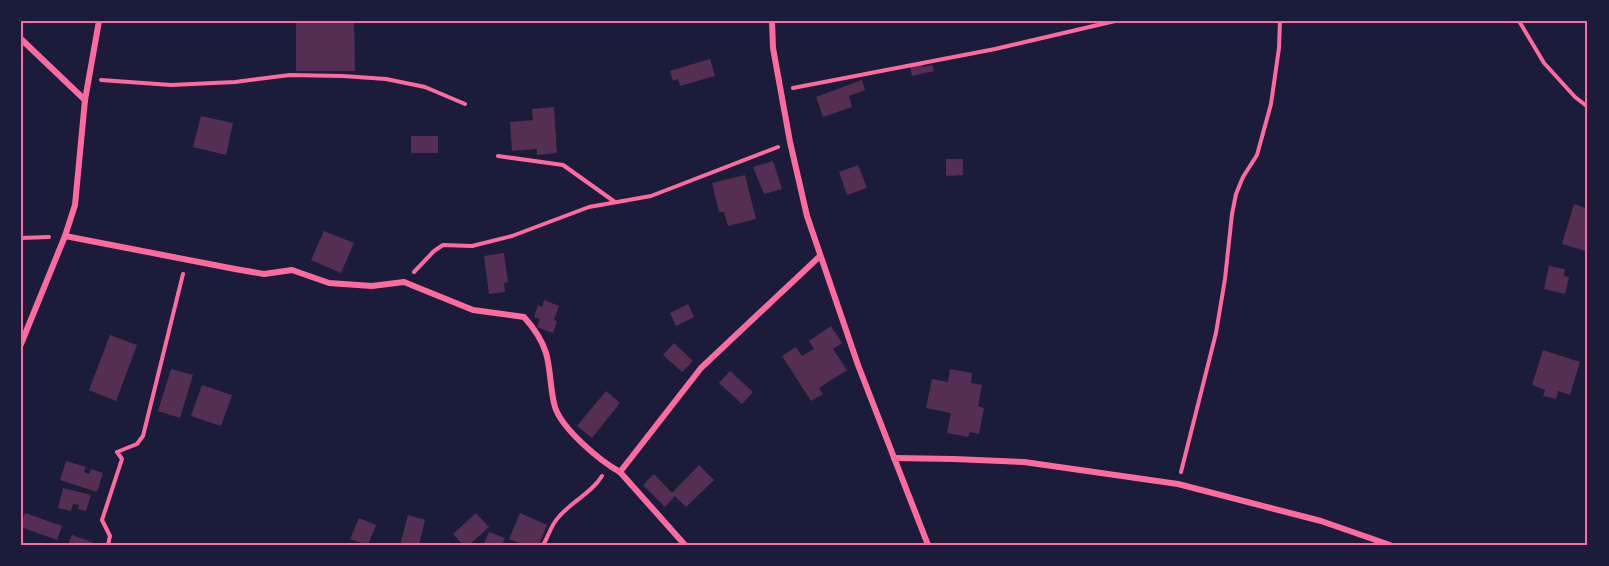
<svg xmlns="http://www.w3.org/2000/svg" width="1609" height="566" viewBox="0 0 1609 566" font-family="Signika,sans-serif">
  <rect width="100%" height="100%" fill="#1b1b3a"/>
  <g fill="#542f53">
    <polygon points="354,22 355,71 296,71 296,23"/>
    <polygon points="710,59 715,76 680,86 678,79 673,81 670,71"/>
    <polygon points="922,63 923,67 932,65 934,71 912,76 910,66"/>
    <polygon points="862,80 865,90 849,96 852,107 823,117 816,97"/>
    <polygon points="554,107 557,153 537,155 537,149 512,151 510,122 533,120 532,109"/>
    <polygon points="201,116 233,123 226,155 193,147"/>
    <rect x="411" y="136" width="27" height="17"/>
    <polygon points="946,159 963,159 963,175 946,176"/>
    <polygon points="773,161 782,189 764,194 753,167"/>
    <polygon points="858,165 867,188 847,195 839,172"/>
    <polygon points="745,175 756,219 728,226 724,212 719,212 712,183"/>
    <polygon points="1574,204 1588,209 1586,251 1562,244"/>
    <polygon points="324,231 354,243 341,273 311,260"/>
    <polygon points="504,253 508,282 504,283 505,292 489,294 484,256"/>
    <polygon points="1549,266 1565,269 1564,276 1569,277 1565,294 1544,289"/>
    <polygon points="544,300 559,306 554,320 557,321 553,333 537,327 540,319 534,317 538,305 542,307"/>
    <polygon points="688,304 694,317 676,326 670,313"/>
    <polygon points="831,326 842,343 833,349 847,370 819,388 823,394 811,401 782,356 796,347 802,356 814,349 809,341"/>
    <polygon points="110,335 137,345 116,401 89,390"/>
    <polygon points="674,343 693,361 682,372 663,355"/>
    <polygon points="1543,350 1580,362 1570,395 1558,391 1556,399 1543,396 1545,390 1532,385"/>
    <polygon points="171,369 193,375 180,418 158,411"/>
    <polygon points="950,369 972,373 971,383 982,385 978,406 984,408 979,434 970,432 968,437 947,433 951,413 926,408 932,379 948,382"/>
    <polygon points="730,371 753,392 742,404 719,383"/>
    <polygon points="202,385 232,395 221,426 191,416"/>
    <polygon points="606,391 620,403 592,438 577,426"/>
    <polygon points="66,461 86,467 84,472 89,474 91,469 103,473 97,492 60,480"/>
    <polygon points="699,465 714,480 686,507 675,496 665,507 643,485 654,474 672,493"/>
    <polygon points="63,488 91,495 86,511 78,509 79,505 73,504 71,511 58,508"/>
    <polygon points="25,513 62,526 57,540 21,527"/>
    <polygon points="476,513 489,527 469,545 463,545 453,534"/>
    <polygon points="520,513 547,525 539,545 524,545 509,539"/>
    <polygon points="408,515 425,520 419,545 400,545"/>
    <polygon points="359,518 376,525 368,545 350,539"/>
    <polygon points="489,532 505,538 502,545 483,545"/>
    <polygon points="72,535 100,545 68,545"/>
  </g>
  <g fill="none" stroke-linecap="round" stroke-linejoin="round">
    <g stroke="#ff6b9d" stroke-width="4">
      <polyline points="1519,21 1544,63 1575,97 1588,107"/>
      <polyline points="101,80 171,85 235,82 290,75 343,76 386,79 425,87 465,104"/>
      <polyline points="793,88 995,49 1115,21"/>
      <polyline points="498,156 563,165 615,202"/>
      <polyline points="21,238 49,237"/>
      <polyline points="414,272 434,251 443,245 472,246 512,236 589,207 651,196 778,147"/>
      <polyline points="1181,472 1216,333 1225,279 1232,214 1236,194 1243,177 1257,155 1271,104 1279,48 1280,21"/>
      <polyline points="108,545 110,536 102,520 122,459 117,452 137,444 143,436 183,274"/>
      <path d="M543,545C548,537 551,526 557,519C570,502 591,494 602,476"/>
    </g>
    <g stroke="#ff6b9d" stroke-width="6">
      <polyline points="772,21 773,48 790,142 807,216 858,365 928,545"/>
      <polyline points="21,39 85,100"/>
      <path d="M65,236L235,269L264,274L292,270L329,283L372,286L404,282L473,310L524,317C533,327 542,340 546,353C551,370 550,390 555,407C562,429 600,461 620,472L685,545"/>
      <polyline points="21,344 65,236 75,205 85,100 99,21"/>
      <polyline points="894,458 954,459 1024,462 1178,484 1321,521 1390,545"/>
      <polyline points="620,472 701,368 820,256"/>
    </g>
  </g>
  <rect width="1609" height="566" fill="none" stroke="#1b1b3a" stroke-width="45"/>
  <rect x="22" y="22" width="1564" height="522" fill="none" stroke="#ff6b9d" stroke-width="2"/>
</svg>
